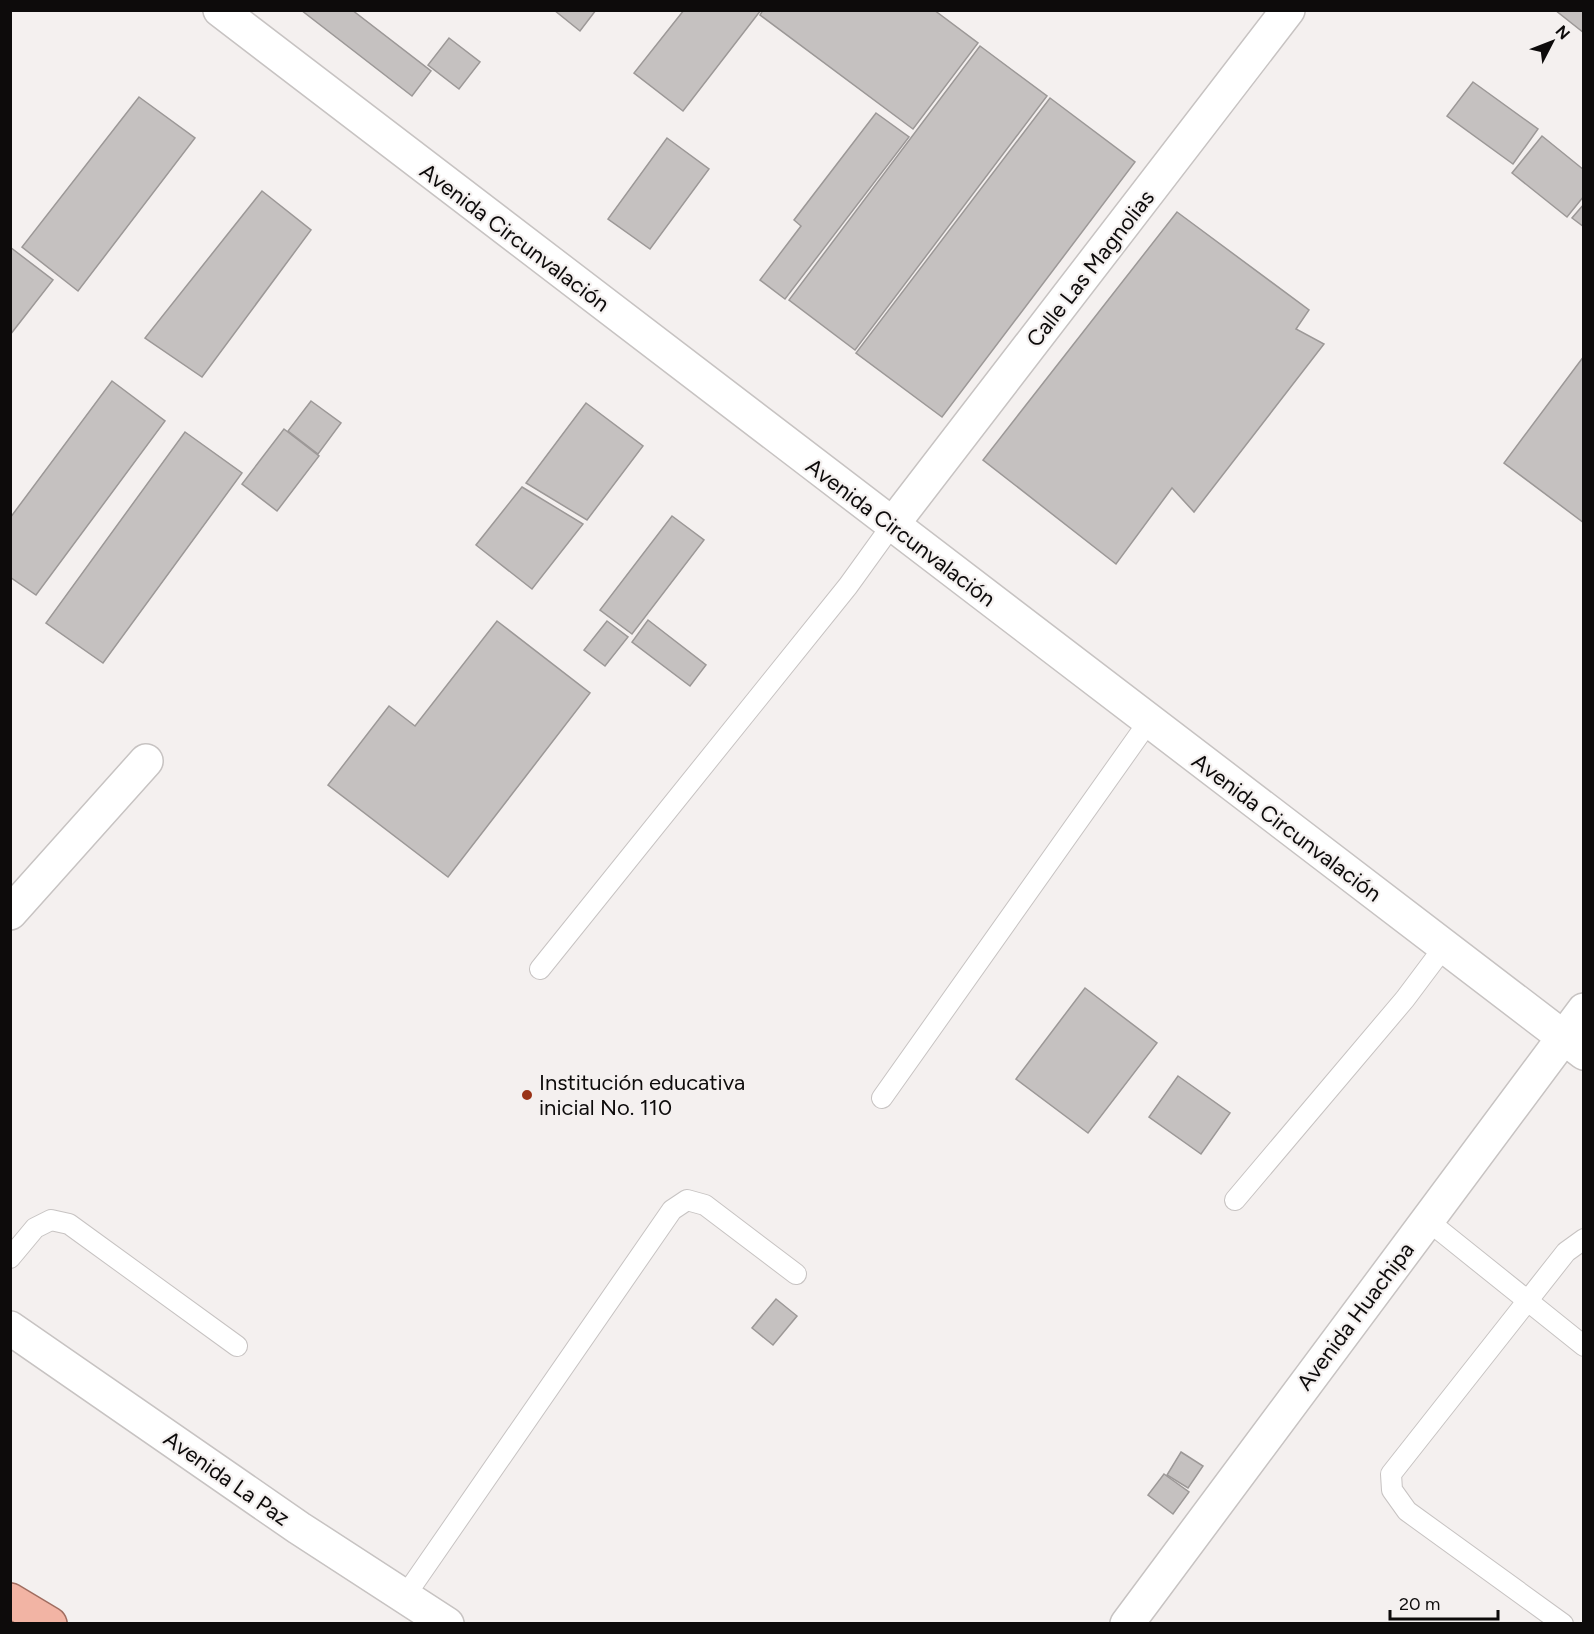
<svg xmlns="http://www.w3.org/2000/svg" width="1594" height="1634" viewBox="0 0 1594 1634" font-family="Figtree,sans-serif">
  <rect width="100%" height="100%" fill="#f4f0ef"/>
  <g fill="#c5c1c0" stroke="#9c9897" stroke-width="1.5">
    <polygon points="301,10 352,10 431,71 412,96"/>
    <polygon points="554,10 596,10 580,31"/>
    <polygon points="684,10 761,10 683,111 634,73"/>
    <polygon points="763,10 934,10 978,43 913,129 760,15"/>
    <polygon points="1555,10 1584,10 1584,33"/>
    <polygon points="449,38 480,62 459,89 428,65"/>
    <polygon points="980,46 1047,96 855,350 789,300"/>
    <polygon points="1473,82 1538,129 1513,164 1447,116"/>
    <polygon points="139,97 195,138 78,291 22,247"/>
    <polygon points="1050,98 1135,162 942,417 856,353"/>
    <polygon points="876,113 909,137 785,299 760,280 801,226 794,220"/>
    <polygon points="1542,136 1584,170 1584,196 1567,217 1512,173"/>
    <polygon points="667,138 709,169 650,249 608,219"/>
    <polygon points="262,191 311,230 202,377 145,338"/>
    <polygon points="1584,204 1584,227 1572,218"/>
    <polygon points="1177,212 1309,310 1296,329 1324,344 1194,512 1172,488 1116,564 983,460"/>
    <polygon points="10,247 53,280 10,335"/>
    <polygon points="1584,356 1584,523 1504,463"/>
    <polygon points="112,381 165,421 36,595 10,577 10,518"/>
    <polygon points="311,401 341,423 318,454 288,431"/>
    <polygon points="586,403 643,446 587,520 526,483"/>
    <polygon points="284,429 319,456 277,511 242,484"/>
    <polygon points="185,432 242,473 103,663 46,623"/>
    <polygon points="522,487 583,524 532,589 476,545"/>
    <polygon points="672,516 704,540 632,634 600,610"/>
    <polygon points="648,620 706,665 690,686 632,642"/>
    <polygon points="497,621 590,693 448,877 328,785 389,706 415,726"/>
    <polygon points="607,621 628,637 605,666 584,650"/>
    <polygon points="1085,988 1157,1043 1088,1133 1016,1079"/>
    <polygon points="1178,1076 1230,1113 1201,1154 1149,1117"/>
    <polygon points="776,1299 797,1316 773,1345 752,1328"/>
    <polygon points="1181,1452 1203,1466 1188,1488 1167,1475"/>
    <polygon points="1164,1474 1189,1492 1173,1514 1148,1495"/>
  </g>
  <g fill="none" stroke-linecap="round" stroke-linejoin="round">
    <g stroke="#c7c3c2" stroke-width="22">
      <g id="service">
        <polyline points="540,969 848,586 892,525"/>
        <polyline points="882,1098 1149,721"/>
        <polyline points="1235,1200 1405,999 1444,947"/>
        <polyline points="1427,1220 1584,1346"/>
        <polyline points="10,1258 35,1228 51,1220 69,1224 237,1346"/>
        <polyline points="405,1596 672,1210 687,1200 705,1205 796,1274"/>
        <polyline points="1563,1624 1407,1511 1392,1490 1391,1474 1566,1252 1584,1239"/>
      </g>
    </g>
    <g stroke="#c7c3c2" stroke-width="36">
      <g id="minor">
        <polyline points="892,525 1288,10"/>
        <polyline points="10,913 146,761"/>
        <polyline points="10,1328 299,1528 447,1624"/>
      </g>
    </g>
    <g stroke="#c7c3c2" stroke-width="36">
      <g id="tertiary">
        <polyline points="220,10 1584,1053"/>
        <polyline points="1127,1624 1584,1010"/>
      </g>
    </g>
    <g stroke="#a06d60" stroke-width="36">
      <polyline id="trunk" points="10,1600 50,1624"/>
    </g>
    <use href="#service" stroke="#fff" stroke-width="20"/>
    <use href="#minor" stroke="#fff" stroke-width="33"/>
    <use href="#tertiary" stroke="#fff" stroke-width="33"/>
    <use href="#trunk" stroke="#f2b4a4" stroke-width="33"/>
  </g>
  <circle fill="#993216" stroke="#f4f0ef" stroke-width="2" cx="527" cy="1095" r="6"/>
  <g text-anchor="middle" stroke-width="4.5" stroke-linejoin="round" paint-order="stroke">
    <g font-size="22" fill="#0d0b0b" stroke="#f4f0ef">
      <text transform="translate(515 237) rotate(37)" y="8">Avenida Circunvalación</text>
      <text transform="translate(1090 268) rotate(-52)" y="8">Calle Las Magnolias</text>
      <text transform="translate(901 532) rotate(37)" y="8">Avenida Circunvalación</text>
      <text transform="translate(1287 827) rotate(37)" y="8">Avenida Circunvalación</text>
      <text transform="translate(1355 1316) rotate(-53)" y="8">Avenida Huachipa</text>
      <text transform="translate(227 1478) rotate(35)" y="8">Avenida La Paz</text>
    </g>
    <g font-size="22" fill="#0d0b0b" stroke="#f4f0ef" text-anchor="start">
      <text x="539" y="1090">Institución educativa<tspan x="539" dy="25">inicial No. 110</tspan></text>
    </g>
  </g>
  <rect width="1594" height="1634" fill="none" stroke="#0d0b0b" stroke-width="24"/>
  <g transform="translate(1552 42) rotate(48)" stroke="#f4f0ef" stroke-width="4.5" paint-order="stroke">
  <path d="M0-4.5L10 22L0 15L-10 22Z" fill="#0d0b0b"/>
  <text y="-9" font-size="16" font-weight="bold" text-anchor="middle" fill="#0d0b0b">N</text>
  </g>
  <path d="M1390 1610v9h108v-9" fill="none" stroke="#0d0b0b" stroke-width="3"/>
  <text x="1399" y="1610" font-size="18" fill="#0d0b0b" stroke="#f4f0ef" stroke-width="4.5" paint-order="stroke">20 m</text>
</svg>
